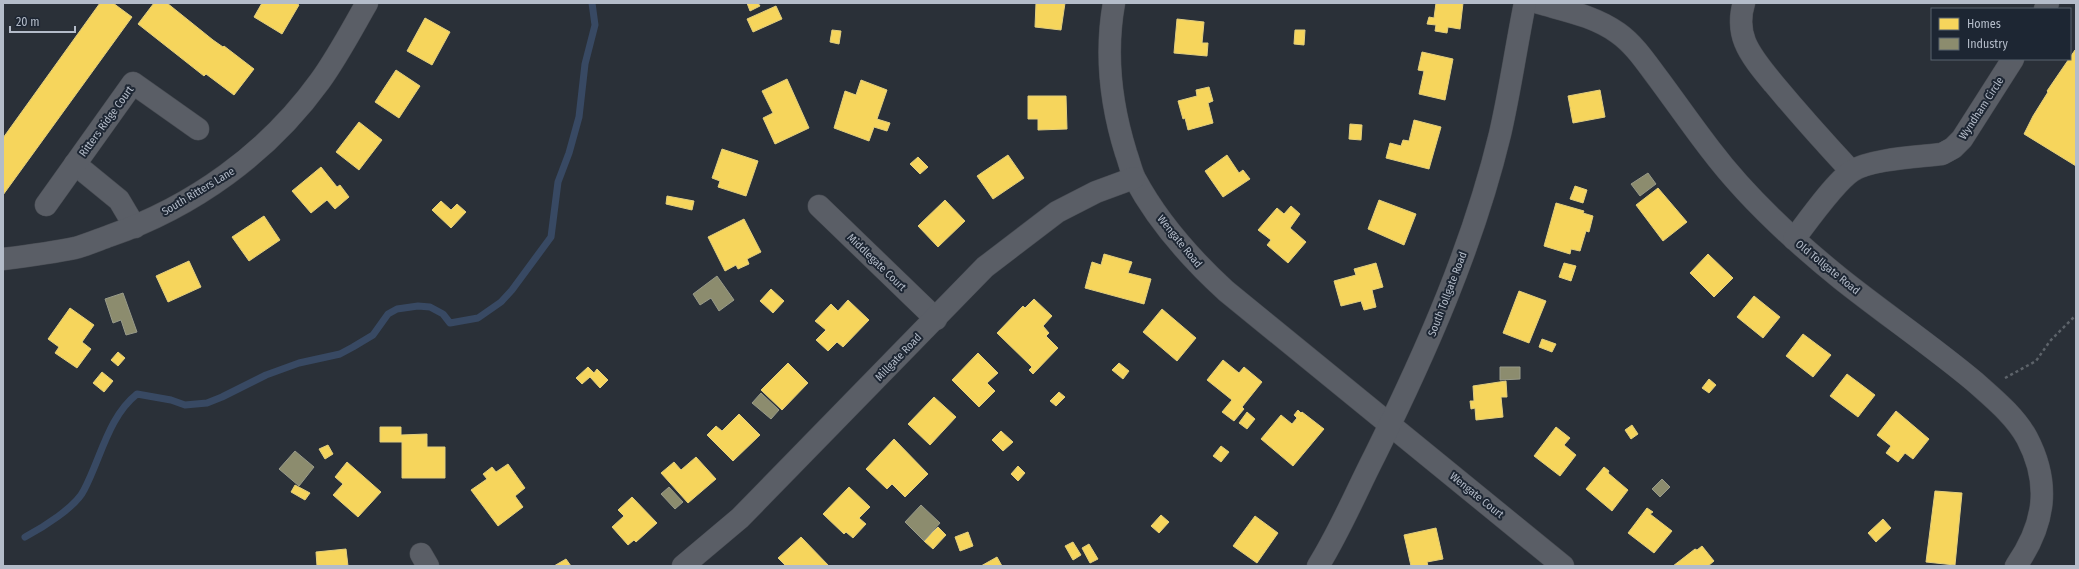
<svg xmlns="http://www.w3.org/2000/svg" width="2079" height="569" viewBox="0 0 2079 569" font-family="'Fira Sans Condensed',sans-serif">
  <rect width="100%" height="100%" fill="#2a3038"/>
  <g fill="#f6d55c" stroke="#e2ce7d">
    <polygon points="100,3 113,3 132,17 3,195 3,138"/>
    <polygon points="154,3 167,3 213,40 223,47 224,46 254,69 234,95 206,74 204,76 138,24"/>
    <polygon points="262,3 296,3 299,5 282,34 254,17"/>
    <polygon points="747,3 758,3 760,6 750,11"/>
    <polygon points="1036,3 1065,3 1061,30 1035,27"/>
    <polygon points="1436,3 1463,3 1460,29 1448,27 1447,33 1435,31 1436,25 1427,24 1429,17 1434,18"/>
    <polygon points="776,6 782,19 753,32 747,19"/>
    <polygon points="425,18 450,32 432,65 407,51"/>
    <polygon points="1177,19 1204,22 1202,43 1208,43 1207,56 1174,53"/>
    <polygon points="832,30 841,31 839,44 830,42"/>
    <polygon points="1295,30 1305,30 1304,45 1294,44"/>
    <polygon points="2075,50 2076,51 2076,166 2024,134 2033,116 2048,92 2047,91"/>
    <polygon points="1422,52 1453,59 1445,100 1419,94 1424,71 1418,70"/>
    <polygon points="396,70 420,86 399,118 375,102"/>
    <polygon points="787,79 809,128 775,144 763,118 773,113 762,91"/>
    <polygon points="861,80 887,90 877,119 890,123 887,131 874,127 869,141 834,128 845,91 856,95"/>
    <polygon points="1209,87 1213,101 1208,103 1213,123 1188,130 1185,118 1183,119 1178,101 1197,96 1196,90"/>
    <polygon points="1600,90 1605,117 1573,123 1568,96"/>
    <polygon points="1028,96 1066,96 1067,129 1038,130 1038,119 1028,119"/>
    <polygon points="1414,120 1441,127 1429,169 1386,158 1390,143 1401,146 1403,140 1409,141"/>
    <polygon points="359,122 382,140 359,170 336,152"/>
    <polygon points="1350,124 1362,125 1361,140 1349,139"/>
    <polygon points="722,149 758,161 746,196 718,187 720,181 712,178"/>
    <polygon points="1008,155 1024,178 993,199 977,176"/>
    <polygon points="1227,155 1239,173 1243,170 1250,179 1223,197 1205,171"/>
    <polygon points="918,157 928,167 920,174 910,164"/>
    <polygon points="321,167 337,187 340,185 349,197 335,209 327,200 311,213 292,191"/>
    <polygon points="1575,186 1587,190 1583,203 1570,199"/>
    <polygon points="1658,188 1687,222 1663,241 1636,205"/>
    <polygon points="667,196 694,201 692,210 666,204"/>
    <polygon points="945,200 965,221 938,247 918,226"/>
    <polygon points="1379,200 1416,214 1404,245 1368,229"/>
    <polygon points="441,201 451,210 457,204 466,212 451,228 432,210"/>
    <polygon points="1556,203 1584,211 1583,213 1593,216 1589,232 1586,231 1580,251 1571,249 1570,254 1544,246"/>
    <polygon points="1291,206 1300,214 1290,228 1306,242 1288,263 1267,245 1271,240 1258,230 1277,208 1284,214"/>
    <polygon points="264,216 280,240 249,261 232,237"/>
    <polygon points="744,219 761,252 747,259 749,264 738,269 736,265 725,271 708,237"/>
    <polygon points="1104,254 1132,262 1128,273 1151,279 1144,304 1085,288 1092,262 1101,265"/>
    <polygon points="1708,254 1733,278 1714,297 1690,273"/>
    <polygon points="189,261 201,287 168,302 156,276"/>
    <polygon points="1376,263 1383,287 1372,290 1376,307 1364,310 1361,301 1341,306 1334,281 1356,275 1354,269"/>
    <polygon points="1564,263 1576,266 1571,281 1559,277"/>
    <polygon points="771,289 784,301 773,313 760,301"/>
    <polygon points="1519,291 1546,301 1529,343 1503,333"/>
    <polygon points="1754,296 1780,317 1763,338 1737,317"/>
    <polygon points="1034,299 1052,316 1043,326 1049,333 1046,336 1058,348 1033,374 1029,370 1032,367 997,333 1023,306 1025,308"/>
    <polygon points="848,300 869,320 843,347 837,342 828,351 816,340 826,330 815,321 831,304 838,311"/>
    <polygon points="70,308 94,325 82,342 91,349 77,368 55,353 59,347 48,339"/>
    <polygon points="1162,309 1196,338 1177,361 1143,332"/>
    <polygon points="1803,334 1831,355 1813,377 1786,356"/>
    <polygon points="1542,339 1556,344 1552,352 1539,347"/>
    <polygon points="118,352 125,358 118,366 111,360"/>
    <polygon points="978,353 998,373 987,383 995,391 979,407 952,380"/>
    <polygon points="1223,360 1239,373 1244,367 1262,382 1242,407 1244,409 1234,421 1222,412 1232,400 1207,380"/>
    <polygon points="788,363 808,383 782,410 761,390"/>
    <polygon points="1119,363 1129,371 1123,379 1112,370"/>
    <polygon points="588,367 594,373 597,369 608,380 600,388 590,377 582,384 576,378"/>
    <polygon points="102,372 113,381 104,392 93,383"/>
    <polygon points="1847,374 1875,395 1858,417 1830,396"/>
    <polygon points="1709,379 1716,385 1709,393 1702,388"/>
    <polygon points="1506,381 1507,397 1501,397 1503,417 1476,420 1475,408 1471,409 1470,401 1474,401 1473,386"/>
    <polygon points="1059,392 1065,397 1056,406 1050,401"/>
    <polygon points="934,397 956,417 930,445 908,424"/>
    <polygon points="1298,410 1301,413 1302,412 1324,429 1293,466 1261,439 1281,415 1292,424 1297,418 1294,415"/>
    <polygon points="1896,411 1929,439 1913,459 1905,453 1898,462 1886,453 1891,446 1877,435"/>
    <polygon points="1247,412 1255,419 1247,429 1239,423"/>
    <polygon points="739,414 760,435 733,461 707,435 716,426 722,431"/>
    <polygon points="1632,425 1638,434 1631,439 1625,430"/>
    <polygon points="380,427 401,427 401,435 427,434 427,447 445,447 445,478 402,478 402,442 380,442"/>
    <polygon points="1556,427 1570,438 1564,445 1576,455 1560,476 1534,456"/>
    <polygon points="1001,431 1013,442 1003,451 992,440"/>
    <polygon points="894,439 928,474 905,497 892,484 887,489 866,469"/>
    <polygon points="328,445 333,454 325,459 319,449"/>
    <polygon points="1221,446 1229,452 1221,462 1213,456"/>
    <polygon points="696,457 716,479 688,503 661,473 674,462 681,470"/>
    <polygon points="347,462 381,492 358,517 333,495 343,484 335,477"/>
    <polygon points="508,464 525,488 515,496 523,507 498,526 471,490 487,479 483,474 492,467 496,472"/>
    <polygon points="1018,466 1025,473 1018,481 1011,474"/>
    <polygon points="1604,467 1609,471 1608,473 1628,490 1612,511 1586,489"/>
    <polygon points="295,485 310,493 305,500 291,492"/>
    <polygon points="849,487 870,507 859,518 866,524 853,538 846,532 844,534 823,514"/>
    <polygon points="1935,491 1962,493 1955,565 1926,562"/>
    <polygon points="632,497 657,523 636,542 634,540 628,545 612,527 624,516 618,510"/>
    <polygon points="1647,508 1653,512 1650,514 1672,531 1654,553 1628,533"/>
    <polygon points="1161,515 1169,522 1159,533 1151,526"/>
    <polygon points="1255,516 1278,533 1257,563 1233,546"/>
    <polygon points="1883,519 1891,528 1876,542 1868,533"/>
    <polygon points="938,527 946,535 933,549 924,541"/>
    <polygon points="1436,528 1443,559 1427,562 1428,566 1411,566 1404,535"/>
    <polygon points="968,532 973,546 960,551 955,537"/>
    <polygon points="801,537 829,566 786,566 778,558"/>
    <polygon points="1073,542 1081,555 1073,560 1065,546"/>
    <polygon points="1089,544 1098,559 1090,563 1082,548"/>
    <polygon points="1702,546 1714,561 1708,566 1673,566 1695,549 1697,550"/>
    <polygon points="346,549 348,566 317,566 316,552"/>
    <polygon points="997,557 1002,566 981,566"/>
    <polygon points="566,559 571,566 554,566"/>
  </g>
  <g fill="#8c8c6e" stroke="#989a89">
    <polygon points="1648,173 1656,184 1640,196 1631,184"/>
    <polygon points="717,276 734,300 719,311 711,298 700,305 693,294"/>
    <polygon points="123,293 137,332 126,335 121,320 113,323 105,299"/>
    <polygon points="1500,367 1520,367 1520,379 1500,380"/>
    <polygon points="761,393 779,410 771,419 752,403"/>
    <polygon points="295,451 314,467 299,486 279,469"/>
    <polygon points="1662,479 1670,487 1660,497 1652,489"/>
    <polygon points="669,487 683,502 675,509 661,494"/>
    <polygon points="921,505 940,523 924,541 905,522"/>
  </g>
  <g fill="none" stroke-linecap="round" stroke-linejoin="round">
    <path stroke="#384963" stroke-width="7" d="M25,537C42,528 76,507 84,490C101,458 108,417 137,394L171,400L185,405L207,403L222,397L266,375L299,363L340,354L353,347L373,335L388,314L397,309L418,306L430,307L443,314L450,323L478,318L501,302L512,290L551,237L558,182L569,153L579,117L585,64L595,25L592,3"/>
    <g stroke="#484c53" stroke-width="23">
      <g id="minor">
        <path d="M1114,3C1105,53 1111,105 1126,153C1129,161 1131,171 1135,179C1158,222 1190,258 1226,291L1563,566"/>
        <path d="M1539,3C1567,11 1594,16 1618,33C1635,45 1647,64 1660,81C1677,104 1693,127 1710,149C1747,198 1794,241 1841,279C1885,314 1932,346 1975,382C1994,399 2015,416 2027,438C2051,484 2045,524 2016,566"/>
        <path d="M1744,3C1740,15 1740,30 1745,42C1751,57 1764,72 1774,84C1799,114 1825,143 1851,171"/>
        <polyline points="2045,9 2048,3"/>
        <polyline points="75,164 119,200 135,227"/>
        <polyline points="46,205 133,83 198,129"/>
        <polyline points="819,206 936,319"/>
        <path d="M1794,239C1807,222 1835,182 1852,171C1870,159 1918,157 1942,154L1953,148L1962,139L2013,59"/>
        <path d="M3,259C27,256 51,253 75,248C86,245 98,240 109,236C193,207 268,153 320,81C338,56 352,29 367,3"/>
        <polyline points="421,554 428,566"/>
        <polyline points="683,566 740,518 985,267 1057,212 1096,192 1134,178"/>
      </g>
    </g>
    <g stroke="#484c53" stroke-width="23">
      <path id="tertiary" d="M1318,566C1340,531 1356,492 1375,455C1426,352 1473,246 1500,134C1510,91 1516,47 1525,3"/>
    </g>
    <polyline stroke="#5d636a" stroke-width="2.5" stroke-dasharray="3 3" stroke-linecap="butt" points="2005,378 2036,361 2050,341 2076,315"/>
    <use href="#minor" stroke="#5a5e66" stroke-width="22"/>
    <use href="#tertiary" stroke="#5a5e66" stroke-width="22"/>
  </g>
  <g text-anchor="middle" stroke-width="4" stroke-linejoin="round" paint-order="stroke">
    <g font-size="11" fill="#b4bcc9" stroke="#1d2633">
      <text transform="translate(1981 108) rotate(-57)" y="4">Wyndham Circle</text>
      <text transform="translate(106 121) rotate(-54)" y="4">Ritters Ridge Court</text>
      <text transform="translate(198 191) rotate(-31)" y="4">South Ritters Lane</text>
      <text transform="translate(1180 241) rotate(51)" y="4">Wengate Road</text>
      <text transform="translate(877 262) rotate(44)" y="4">Middlegate Court</text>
      <text transform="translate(1828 267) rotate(39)" y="4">Old Tollgate Road</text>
      <text transform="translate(1447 294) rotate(-69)" y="4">South Tollgate Road</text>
      <text transform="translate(898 357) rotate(-46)" y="4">Millgate Road</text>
      <text transform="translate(1477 495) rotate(39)" y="4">Wengate Court</text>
    </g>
  </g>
  <rect width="2079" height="569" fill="none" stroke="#b4bcc9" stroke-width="8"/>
  <rect x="1931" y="8" width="140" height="52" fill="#1d2633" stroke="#59626f"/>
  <rect x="1939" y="18" width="20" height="12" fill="#f6d55c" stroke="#59626f"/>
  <text x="1967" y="28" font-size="12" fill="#b4bcc9">Homes</text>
  <rect x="1939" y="38" width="20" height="12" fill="#8c8c6e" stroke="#59626f"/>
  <text x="1967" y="48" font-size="12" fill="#b4bcc9">Industry</text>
  <path d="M10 26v6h65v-6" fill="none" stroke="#b4bcc9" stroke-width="2"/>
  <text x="16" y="26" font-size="12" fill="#b4bcc9" stroke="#1d2633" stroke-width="3" paint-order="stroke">20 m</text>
</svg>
